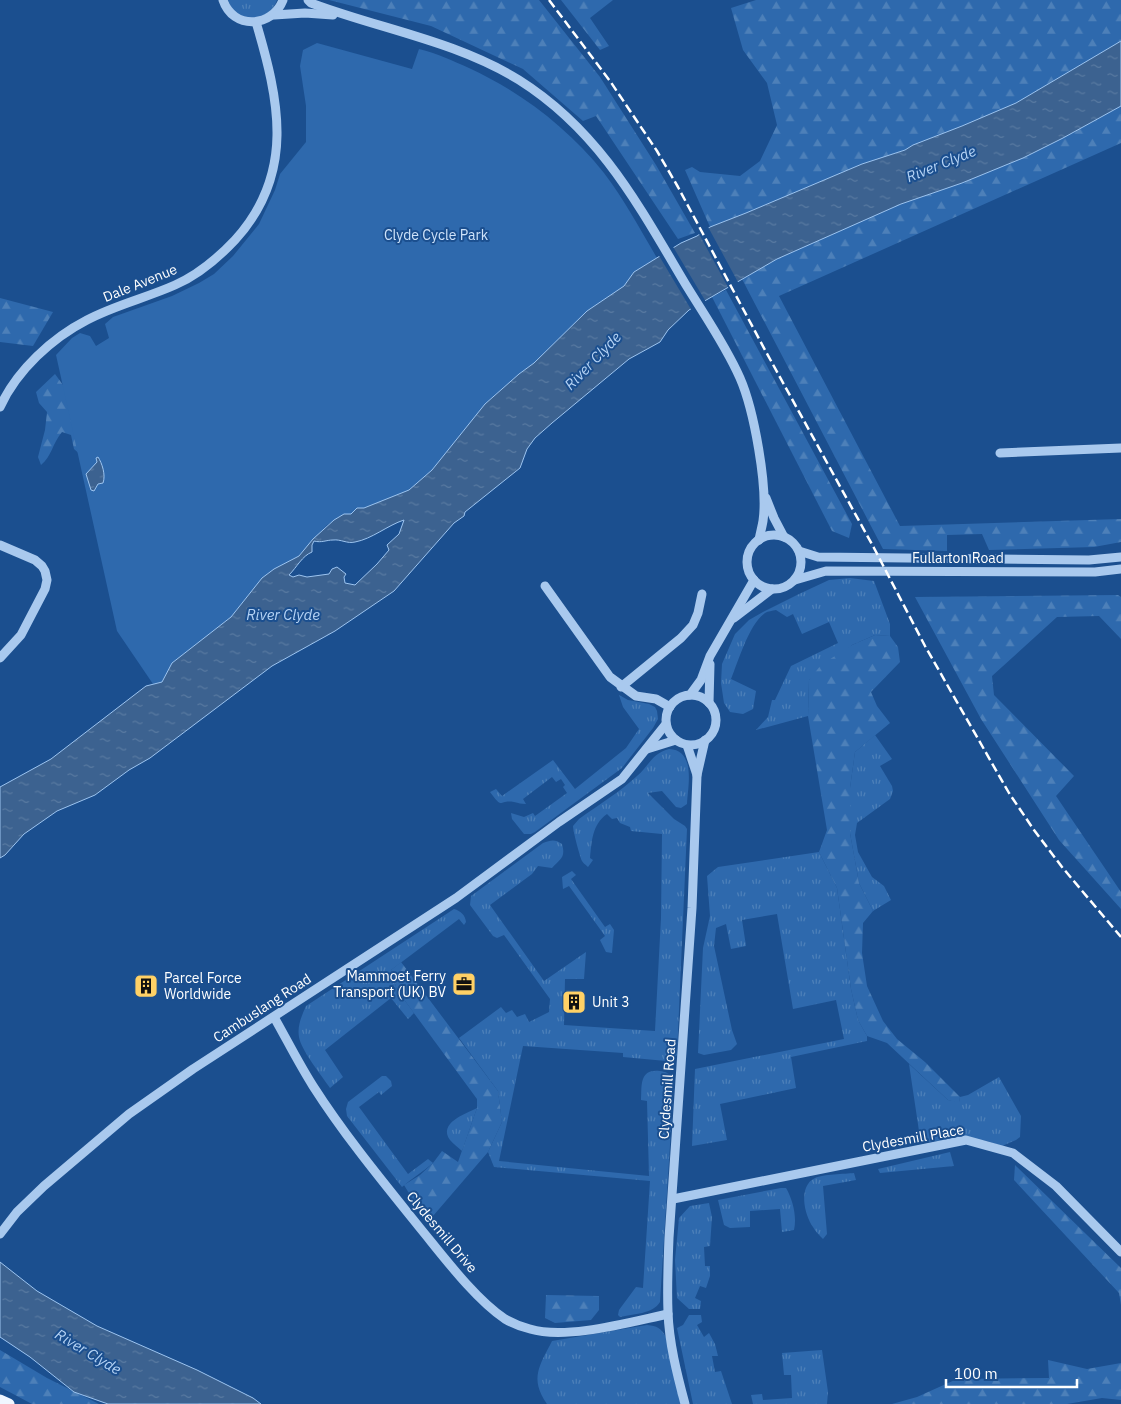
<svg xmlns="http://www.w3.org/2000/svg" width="1121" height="1404" viewBox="0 0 1121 1404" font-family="'IBM Plex Sans',sans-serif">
  <defs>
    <pattern id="grass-tufts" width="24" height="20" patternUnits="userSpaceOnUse" patternTransform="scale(1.25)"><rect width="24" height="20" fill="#2e69ad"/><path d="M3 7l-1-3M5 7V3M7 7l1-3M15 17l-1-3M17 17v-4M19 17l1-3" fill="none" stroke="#4d80b9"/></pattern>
    <pattern id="forest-firs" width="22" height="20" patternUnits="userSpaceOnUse" patternTransform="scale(1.25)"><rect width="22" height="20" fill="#2e69ad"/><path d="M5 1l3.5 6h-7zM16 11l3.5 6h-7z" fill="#4d80b9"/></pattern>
    <pattern id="water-ripples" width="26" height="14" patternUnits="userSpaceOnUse" patternTransform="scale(1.25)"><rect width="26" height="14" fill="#3c6290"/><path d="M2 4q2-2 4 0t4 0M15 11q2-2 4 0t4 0" fill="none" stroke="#597aa1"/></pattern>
  </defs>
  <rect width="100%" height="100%" fill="#1b4f8f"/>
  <g fill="url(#grass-tufts)">
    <path d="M228,0H277C272,15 255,23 240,16C234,13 230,6 228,0Z"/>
    <path d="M850,578L874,581L890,624V636L875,635L852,645L809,680L808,716L756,730L768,717L772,700H775L791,666L838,643L829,622L802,634L793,614L787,617L776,610C772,611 768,611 765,613C749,624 738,662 731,679L756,691L753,709L743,714L730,712L724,703L721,683L722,664L735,634L749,620L763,612L799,594L829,580Z"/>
    <path d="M619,695L628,700L649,704L655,707L657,711L658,719L653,728L622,768L535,832L531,834H524L512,819L511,813L524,817L533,813L535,816L567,793L563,787L565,785L561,779L556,782L552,777L523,799L526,804C521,804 519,803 514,802C498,799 504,811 490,792L496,789L502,796L553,760L575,789L626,748L639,729L623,707Z"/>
    <polygon points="875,735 892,759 880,766 892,786 893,791 890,799 857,823 855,835 858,852 872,877 884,886 891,900 873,911 859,883 850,833 850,788 855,752"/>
    <path d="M669,749C696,750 688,786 687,804L681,808L676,807L662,791L648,793L674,819L685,826L687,829L677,1055L672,1060L666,1061L623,1057V1053L523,1046L499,1161L649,1176L647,1101L641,1100C642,1089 639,1072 654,1071C662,1070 667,1072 673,1077L674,1082L660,1302C653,1314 633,1314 620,1317L618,1315L619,1310L636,1287L643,1288L650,1181L494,1167L488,1152L502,1122L498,1091L459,1038L501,1007L506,1013L512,1010L517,1017L525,1014L529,1022L549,1012L550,999L504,935L497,938L493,936L470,905L471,896L543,843C551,840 555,839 562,844C566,858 560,859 552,868L538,866L532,874L490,905L544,981L586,952L584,979H565L564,1025L655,1031L661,918L662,834L631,831L630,827L620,823L617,818L612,819L607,814C592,825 592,840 590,858L593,860L588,867C585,864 584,864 582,861C580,857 573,831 573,826L579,819C598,805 620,792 637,776C650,765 651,754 669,749Z"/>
    <polygon points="819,852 837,888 851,989 858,1020 867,1036 867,1041 791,1057 796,1088 720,1104 727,1140 692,1146 695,1069 844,1039 836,1000 793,1009 777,914 742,920 746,946 731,949 726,924 716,928 714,946 732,1030 737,1044 731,1050 704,1055 698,1053 703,948 710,916 707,876 718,867"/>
    <polygon points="572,871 576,875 571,879 605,927 610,924 614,930 612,953 606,952 600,940 605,936 569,886 563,889 562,877"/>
    <path d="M454,909C461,911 465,915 466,922L464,925L459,919L391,970L397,990L414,1013L408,1019L391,998L325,1050L343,1077L330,1088C322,1076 301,1050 299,1037C297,1026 302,1015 306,1006Z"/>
    <polygon points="909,1064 948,1100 959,1102 960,1097 968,1095 999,1077 1021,1116 1020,1137 1016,1140 1002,1146 987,1141 965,1138 928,1142 921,1135 919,1131"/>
    <path d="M382,1076H386L391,1081L392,1086L381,1095L379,1092L359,1107L408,1174L428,1159L433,1163C423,1172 412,1178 402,1187L347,1116L346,1109L348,1102Z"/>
    <path d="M477,1108L462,1151C458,1147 453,1144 450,1140C438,1123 465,1114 477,1108Z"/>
    <polygon points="950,1152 954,1166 880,1173 878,1169"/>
    <path d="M854,1173L856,1180L823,1186L827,1234L823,1239C819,1235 815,1231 813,1227C804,1214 798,1186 815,1178C823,1174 845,1174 854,1173Z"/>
    <path d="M781,1188H786C793,1200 797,1217 794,1230L782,1232L780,1209L750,1211V1227L730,1228L724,1225L718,1200Z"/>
    <polygon points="709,1203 712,1217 710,1246 704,1247 705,1266 710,1266 710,1276 706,1288 700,1286 695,1298 701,1301 700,1309 689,1309 677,1298 675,1260 679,1218 690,1206"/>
    <polygon points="689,1315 701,1315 702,1322 697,1325 704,1337 709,1333 715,1344 718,1356 712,1356 715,1372 721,1371 732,1404 693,1404 677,1328 683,1325"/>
    <path d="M647,1325C657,1326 661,1328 666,1337L681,1404H547C529,1378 540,1365 552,1341Z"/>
    <polygon points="822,1350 828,1392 827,1404 753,1404 751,1395 762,1394 763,1400 792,1398 791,1375 784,1375 782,1353"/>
  </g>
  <g fill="url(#forest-firs)">
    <polygon points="329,0 539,0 600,77 656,165 695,233 678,239 596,116 583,121 523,69 431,26"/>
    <polygon points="561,0 613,0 590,18 609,46 600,50"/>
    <polygon points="756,0 1121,0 1121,41 1016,103 962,126 913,145 905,150 862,164 746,213 710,227 685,170 692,167 700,172 740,176 760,161 777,125 767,83 743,50 731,8"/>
    <polygon points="1121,106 1121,143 779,296 900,526 1121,519 1121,542 1094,547 989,550 982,534 947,535 947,551 883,549 742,279 777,259 819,239 901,204 962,183 1023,158 1063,138"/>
    <polygon points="726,290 852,524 849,538 832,531 712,297"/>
    <polygon points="0,298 53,312 33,346 0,342"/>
    <path d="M55,374L74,400L84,458L74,449L71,435L62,432C52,444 52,456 41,465L38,457L45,430L47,412L39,403L36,392Z"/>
    <polygon points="1118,595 1121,597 1121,639 1099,616 1057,617 992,676 994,695 1074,776 1056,796 1121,892 1121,909 1059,840 981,719 915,597"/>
    <polygon points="875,635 890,636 898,647 900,662 871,692 877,706 890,723 855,752 850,788 850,833 859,883 873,911 863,923 862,953 867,986 883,1021 897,1039 925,1062 960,1097 959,1103 948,1100 887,1043 867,1036 858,1020 851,989 837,888 819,852 827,830 808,716 809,680 821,665 852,645"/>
    <polygon points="401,962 498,1091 502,1122 488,1152 427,1223 404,1185 420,1175 433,1163 442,1151 458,1162 477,1108 477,1099 397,990 391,970"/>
    <polygon points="1015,1165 1121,1268 1121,1305 1119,1293 1014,1180"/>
    <polygon points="546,1295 599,1296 599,1310 591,1320 555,1323 545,1318"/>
    <polygon points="0,1350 47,1378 99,1404 32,1404 0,1387"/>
    <polygon points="1048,1360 1087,1369 1121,1363 1121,1400 1102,1398 1067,1404 892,1404 917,1397 957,1379 1049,1378"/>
  </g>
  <path fill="#2e69ad" d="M317,43L412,69L419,49C437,53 453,61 469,68C521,92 568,128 604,173C624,199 640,229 657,258L634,272L624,286L587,311L534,363L519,374L485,404L432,470L409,490L364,508H357L351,514H344L327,525L299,556L274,569L262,578L231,617L172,663L162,682L153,684L117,631L56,355L72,338L80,333L90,336L96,346L109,338L105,324L113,317L172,296L199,283L214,274L233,256L259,224L275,190L280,174L306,142V106L300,66L303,50Z"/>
  <g fill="url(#water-ripples)" stroke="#9cc4f0" fill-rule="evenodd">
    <path d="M1121,41V106L1063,138L1023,158L962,183L901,204L777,259L689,310L668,330L660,342L629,359L552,423L535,438L527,449L520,468L465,512L464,516L454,523L394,591L335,631L272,666L150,758L129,770L95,795L57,811L24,834L5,855L0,858V787L51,759L146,686L162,682L172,663L231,617L262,578L274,569L299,556L313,539L334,520L344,514H351L357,508H364L409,490L432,470L485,404L519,374L534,363L587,311L624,286L634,272L681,243L697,236L710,227L746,213L862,164L905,150L913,145L962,126L1016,103ZM404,520L399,534L387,545L389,550L377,564L355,585L345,583L344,577L346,574L337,567L332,569L329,574L307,577L299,575L293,577L289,575C297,567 302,556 312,552V545L314,541C322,543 326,540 333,540C341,539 347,544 355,542C372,539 388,525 404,520Z"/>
    <path d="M98,457C102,463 106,475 103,483L98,484L94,491L91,490L86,474L97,462L96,458Z"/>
    <polygon points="0,1262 37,1291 97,1326 197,1370 253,1398 261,1404 108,1404 74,1392 30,1357 0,1337"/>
  </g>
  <g fill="#1b4f8f">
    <polygon points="707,225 739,284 729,289 698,232"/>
    <polygon points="672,245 706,302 692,311 658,254"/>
  </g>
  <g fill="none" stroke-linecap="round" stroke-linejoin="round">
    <g stroke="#a9c9ee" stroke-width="9">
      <path d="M223,0C233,30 272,28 283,0"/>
      <path d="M308,0L311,3C380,29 456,41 519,80C600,131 639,206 686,285C705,316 726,346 740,378C754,410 768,487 763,521C762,527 760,534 759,540"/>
      <polyline points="274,15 305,13 333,15"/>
      <path d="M0,407C17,370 52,338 87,320C115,305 146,298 175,285C198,275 218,258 235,240C296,173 279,100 256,22"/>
      <polyline points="1000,453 1121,448"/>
      <polyline points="766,498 774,518 784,537"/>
      <circle cx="774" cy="562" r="27"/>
      <polyline points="0,545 35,560 42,566 45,571 47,580 45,589 21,635 0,658"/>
      <polyline points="799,551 818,557 1089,560 1121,557"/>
      <polyline points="795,580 826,571 1095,572 1121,569"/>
      <polyline points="545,586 610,677 636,696 656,699 670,707"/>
      <polyline points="734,618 772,589"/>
      <polyline points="621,687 681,638 693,625 698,613 702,594"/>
      <polyline points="690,695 701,680 710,656 754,580"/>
      <circle cx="691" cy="720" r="25"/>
      <polyline points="709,703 710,664"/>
      <polyline points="687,745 697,775"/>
      <polyline points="647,749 676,740"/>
      <path d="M274,1017C287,1040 299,1064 313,1086C345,1136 383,1182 420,1228C443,1256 475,1299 505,1319C512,1323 522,1327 530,1329C567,1340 630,1322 668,1314"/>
      <polyline points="673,1199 966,1140 1013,1153 1056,1186 1121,1252"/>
      <polyline points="0,1234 17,1212 44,1186 129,1114 193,1069 456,898 559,822 622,779 666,724"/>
      <path d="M685,1404C677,1374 669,1343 668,1312C667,1288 668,1263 669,1238L692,908L697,775L705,740"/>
    </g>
    <polyline stroke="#f0f6ff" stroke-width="11" points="0,1400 9,1404"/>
    <polyline stroke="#fff" stroke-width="2.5" stroke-dasharray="9 4" stroke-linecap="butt" points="549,0 610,81 657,151 678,187 765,350 874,548 925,646 1009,793 1034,830 1062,867 1121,937"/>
  </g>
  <defs>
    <g id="office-square" transform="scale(1.25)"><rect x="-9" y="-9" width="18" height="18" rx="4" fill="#ffd166" stroke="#1b4f8f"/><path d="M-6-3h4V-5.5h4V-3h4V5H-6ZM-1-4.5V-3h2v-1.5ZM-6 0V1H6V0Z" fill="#111"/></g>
    <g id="building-square" transform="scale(1.25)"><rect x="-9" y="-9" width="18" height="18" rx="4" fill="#ffd166" stroke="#1b4f8f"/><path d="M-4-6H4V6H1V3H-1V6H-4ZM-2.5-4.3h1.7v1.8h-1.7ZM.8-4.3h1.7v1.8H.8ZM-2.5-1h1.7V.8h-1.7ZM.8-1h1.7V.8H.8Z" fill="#111"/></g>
  </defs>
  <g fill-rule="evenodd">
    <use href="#office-square" x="464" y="984"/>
    <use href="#building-square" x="146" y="986"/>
    <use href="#building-square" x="574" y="1002"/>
  </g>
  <g text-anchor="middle" stroke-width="4" stroke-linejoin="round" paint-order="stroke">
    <g font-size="14" fill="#cfe3fa" stroke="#1b4f8f">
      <text x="436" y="240">Clyde Cycle Park</text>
    </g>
    <g font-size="14" fill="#fff" stroke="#1b4f8f">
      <text transform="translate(140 283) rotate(-22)" y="5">Dale Avenue</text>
      <text x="958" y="563">Fullarton Road</text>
      <text transform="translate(262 1008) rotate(-33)" y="5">Cambuslang Road</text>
      <text transform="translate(667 1089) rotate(-86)" y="5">Clydesmill Road</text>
      <text transform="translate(913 1138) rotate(-10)" y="5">Clydesmill Place</text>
      <text transform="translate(442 1232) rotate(50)" y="5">Clydesmill Drive</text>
    </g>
    <g font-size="14" fill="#fff" stroke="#1b4f8f" text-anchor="start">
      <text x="446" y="981" text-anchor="end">Mammoet Ferry<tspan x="446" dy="16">Transport (UK) BV</tspan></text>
      <text x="164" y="983">Parcel Force<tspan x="164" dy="16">Worldwide</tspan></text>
      <text x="592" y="1007">Unit 3</text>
    </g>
    <g font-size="15" font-style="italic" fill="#b5d3f5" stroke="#1b4f8f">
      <text transform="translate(941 164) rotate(-22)" y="5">River Clyde</text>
      <text transform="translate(593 361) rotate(-46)" y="5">River Clyde</text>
      <text x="283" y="620">River Clyde</text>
      <text transform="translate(88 1352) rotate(31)" y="5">River Clyde</text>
    </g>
  </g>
  <path d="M946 1379v8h131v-8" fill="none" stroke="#ffffff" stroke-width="2.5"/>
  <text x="954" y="1379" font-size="15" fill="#ffffff" stroke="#1b4f8f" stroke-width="4" paint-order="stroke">100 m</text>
</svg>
